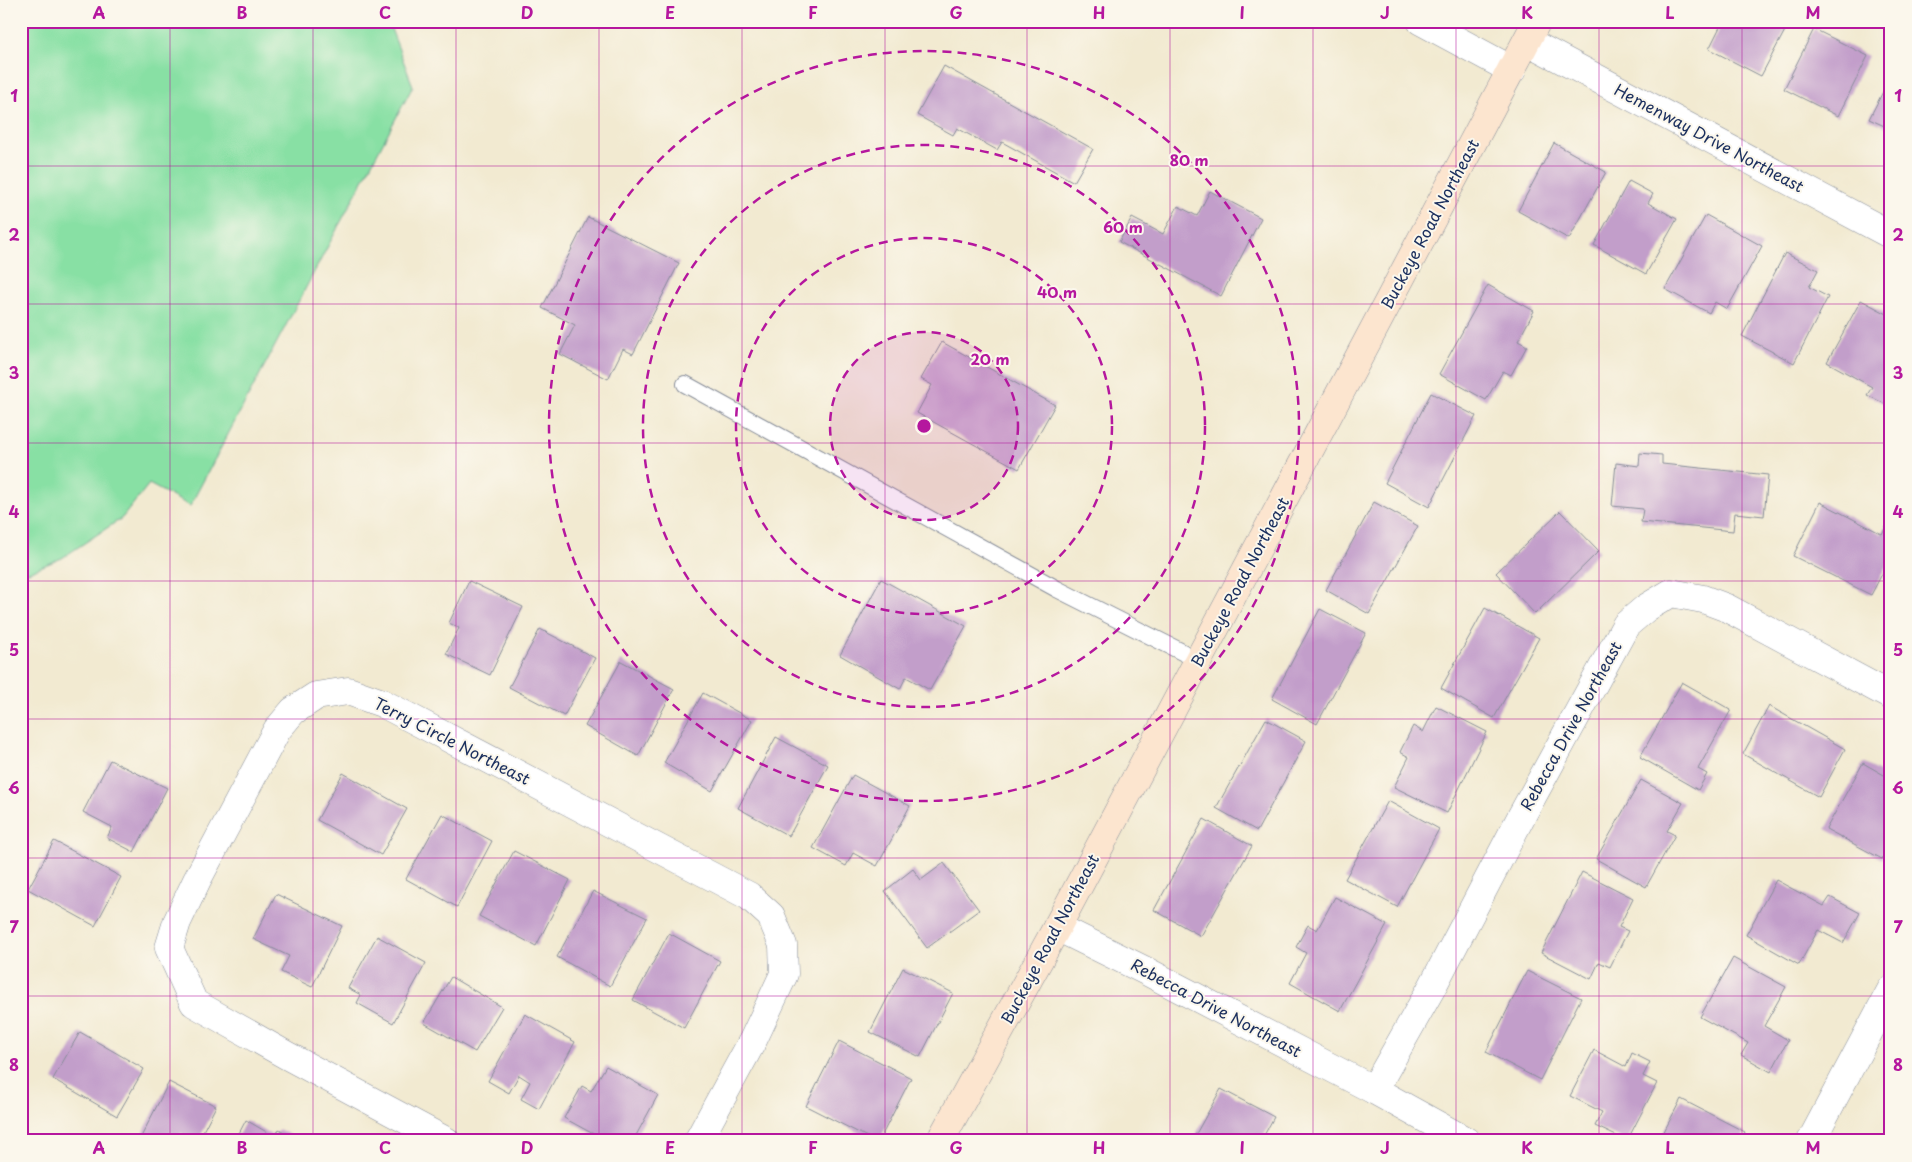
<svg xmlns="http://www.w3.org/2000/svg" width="1912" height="1162" viewBox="0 0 1912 1162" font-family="'Playpen Sans',sans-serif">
  <rect width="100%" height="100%" fill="#fbf7ec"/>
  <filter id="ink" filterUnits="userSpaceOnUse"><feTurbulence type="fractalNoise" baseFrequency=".02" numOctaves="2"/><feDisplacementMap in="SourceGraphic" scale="10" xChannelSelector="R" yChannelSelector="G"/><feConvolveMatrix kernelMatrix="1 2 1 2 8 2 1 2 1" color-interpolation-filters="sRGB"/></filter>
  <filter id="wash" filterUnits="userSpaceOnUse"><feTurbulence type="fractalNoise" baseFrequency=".0096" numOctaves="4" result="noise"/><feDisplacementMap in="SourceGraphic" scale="20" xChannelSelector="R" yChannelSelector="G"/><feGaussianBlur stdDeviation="1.12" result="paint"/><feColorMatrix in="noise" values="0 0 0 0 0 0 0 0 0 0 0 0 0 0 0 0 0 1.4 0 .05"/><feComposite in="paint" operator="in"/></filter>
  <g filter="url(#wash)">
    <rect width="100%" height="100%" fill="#f2ead1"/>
    <polygon fill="#88e0a4" stroke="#528881" points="21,21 388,21 413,86 190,506 149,484 122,518 62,558 21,575"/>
    <g id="blocks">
      <g fill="#c29eca">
        <polygon points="1723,21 1790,21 1761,76 1709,49"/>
        <polygon points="1814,29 1868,56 1838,116 1784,89"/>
        <polygon points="944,66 1093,149 1074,182 1002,142 997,150 957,128 953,135 917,115"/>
        <polygon points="1891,76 1891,129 1869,119"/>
        <polygon points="1554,143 1606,172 1569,239 1518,211"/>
        <polygon points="1629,181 1653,194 1648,203 1677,219 1646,274 1594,245"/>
        <polygon points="1210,191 1261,218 1221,296 1119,242 1132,218 1163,234 1178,206 1197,216"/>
        <polygon points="1706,215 1762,246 1727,309 1715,302 1709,313 1665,289"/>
        <polygon points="588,217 679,263 633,354 623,349 608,379 560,354 575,325 542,308"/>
        <polygon points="1785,253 1818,270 1809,287 1828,297 1794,363 1742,336"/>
        <polygon points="1488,285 1534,311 1518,341 1527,346 1511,375 1503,371 1486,400 1439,374"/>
        <polygon points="1861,300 1891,316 1891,407 1867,395 1872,387 1827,362"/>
        <polygon points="942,342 1055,405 1019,469 917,413 932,385 921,379"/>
        <polygon points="1431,393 1476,416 1429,507 1385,483"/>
        <polygon points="1640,453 1662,455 1662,464 1768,475 1764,516 1735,513 1733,531 1641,522 1643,509 1612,506 1616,463 1639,466"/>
        <polygon points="1374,502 1418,526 1369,614 1326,590"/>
        <polygon points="1820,502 1882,534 1889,521 1891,521 1891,557 1871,595 1793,556"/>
        <polygon points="1560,511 1599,551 1535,614 1496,573"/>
        <polygon points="881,579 966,626 930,690 906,677 900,689 840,655"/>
        <polygon points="469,581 523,607 490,675 446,654 459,628 449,623"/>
        <polygon points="1485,608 1539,638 1494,718 1441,688"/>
        <polygon points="1320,609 1366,633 1317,724 1272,699"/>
        <polygon points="540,629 595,658 564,716 509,687"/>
        <polygon points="621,661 674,689 638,756 585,726"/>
        <polygon points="1682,682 1731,710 1698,769 1707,774 1698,790 1640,757"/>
        <polygon points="703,693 752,720 712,791 664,763"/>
        <polygon points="1436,706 1487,732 1447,813 1394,787 1409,757 1400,752 1413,726 1423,732"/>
        <polygon points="1769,706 1845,749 1819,797 1743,754"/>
        <polygon points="1266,719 1306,741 1257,831 1216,808"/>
        <polygon points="776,737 828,765 789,836 738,808"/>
        <polygon points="110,760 167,788 134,852 107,838 112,827 83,812"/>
        <polygon points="1863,763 1891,779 1891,843 1882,859 1826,829"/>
        <polygon points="343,773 407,809 381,855 317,820"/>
        <polygon points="853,775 910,806 877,866 853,853 846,866 813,848"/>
        <polygon points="1641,780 1683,803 1667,831 1675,835 1646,887 1596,859"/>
        <polygon points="1388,801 1439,829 1397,907 1345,879"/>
        <polygon points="442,814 492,841 457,907 406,879"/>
        <polygon points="1204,819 1252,846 1201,936 1154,910"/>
        <polygon points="54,841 121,877 95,926 28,889"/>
        <polygon points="514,851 570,880 536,946 479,916"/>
        <polygon points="944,863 979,910 927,948 885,891 913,869 921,880"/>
        <polygon points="1582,872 1633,898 1619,927 1628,931 1610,967 1599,962 1591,979 1541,953"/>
        <polygon points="1776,880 1824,906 1830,897 1860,913 1843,943 1818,930 1799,965 1746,935"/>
        <polygon points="593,891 647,918 610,986 557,957"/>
        <polygon points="276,894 342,926 312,987 281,972 289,956 253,939"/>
        <polygon points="1335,897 1387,925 1340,1011 1290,983 1306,953 1296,947 1308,925 1317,930"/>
        <polygon points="669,933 720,961 684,1028 633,1000"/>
        <polygon points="377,936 426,963 393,1023 357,1003 361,995 348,988"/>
        <polygon points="1733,958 1786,987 1764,1026 1788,1040 1771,1072 1741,1055 1748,1043 1700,1017"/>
        <polygon points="903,968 953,993 920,1057 870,1032"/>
        <polygon points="1527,971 1581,998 1540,1080 1486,1052"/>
        <polygon points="451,977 502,1007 475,1052 424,1023"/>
        <polygon points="525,1014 575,1042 539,1109 521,1099 530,1082 519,1075 509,1093 488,1081"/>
        <polygon points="80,1032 144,1069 117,1116 53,1079"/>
        <polygon points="839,1041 911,1078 879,1141 875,1141 806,1106"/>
        <polygon points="1594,1050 1626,1067 1632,1053 1650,1062 1643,1076 1657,1083 1627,1141 1595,1126 1602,1112 1570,1096"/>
        <polygon points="606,1066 658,1095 633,1141 606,1141 564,1118 582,1086 591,1091"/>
        <polygon points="169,1082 216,1106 198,1141 181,1133 177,1141 139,1141"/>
        <polygon points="1221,1089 1274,1117 1261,1141 1192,1141"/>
        <polygon points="1681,1099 1745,1132 1741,1141 1659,1141"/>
        <polygon points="246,1120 275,1137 279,1129 300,1141 235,1141"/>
      </g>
    </g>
  </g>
  <g filter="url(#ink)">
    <use href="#blocks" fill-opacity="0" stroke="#868c98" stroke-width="1"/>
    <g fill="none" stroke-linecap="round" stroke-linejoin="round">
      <g stroke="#868c98" stroke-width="18">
        <polyline id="lane" points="685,384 1057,589 1198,660"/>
      </g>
      <g stroke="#868c98" stroke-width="29">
        <g id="street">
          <polyline points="1421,21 1512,70"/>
          <polyline points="1527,41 1891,235"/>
          <polyline points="1057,927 1146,971 1374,1090"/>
          <polyline points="446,1141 286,1055 194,1003 169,948 177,922 197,880 277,730 293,711 316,696 348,691 382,703 749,896 771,916 783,945 784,974 753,1040 698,1141"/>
          <polyline points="1466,1141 1374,1090 1431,989 1521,817 1626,625 1646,608 1671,593 1703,599 1727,608 1891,696"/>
          <polyline points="1811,1141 1891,990"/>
        </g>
      </g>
      <g stroke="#868c98" stroke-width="29">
        <polyline id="secondary" points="940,1141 1057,927 1537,21"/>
      </g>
      <use href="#lane" stroke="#fff" stroke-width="16"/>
      <use href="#street" stroke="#fff" stroke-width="28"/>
      <use href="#secondary" stroke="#fce5cf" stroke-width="28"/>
    </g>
  </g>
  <path fill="none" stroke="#b5179e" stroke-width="1" stroke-opacity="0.55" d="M170,21V1141M313,21V1141M456,21V1141M599,21V1141M742,21V1141M885,21V1141M1027,21V1141M1170,21V1141M1313,21V1141M1456,21V1141M1599,21V1141M1742,21V1141M21,166H1891M21,304H1891M21,443H1891M21,581H1891M21,719H1891M21,858H1891M21,996H1891"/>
  <circle cx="924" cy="426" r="94" fill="#b5179e" fill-opacity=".12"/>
  <g fill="none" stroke="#b5179e" stroke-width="2.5" stroke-dasharray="9 6">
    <circle cx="924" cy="426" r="94"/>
    <circle cx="924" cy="426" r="188"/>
    <circle cx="924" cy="426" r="281"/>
    <circle cx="924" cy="426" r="375"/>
  </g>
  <g text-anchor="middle" stroke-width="4" stroke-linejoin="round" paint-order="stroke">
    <g font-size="16" fill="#1b2f5e" stroke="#fbf7ec">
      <text transform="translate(1709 138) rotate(28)" y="6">Hemenway Drive Northeast</text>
      <text transform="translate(1430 224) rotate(-62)" y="6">Buckeye Road Northeast</text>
      <text transform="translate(1240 582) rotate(-62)" y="6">Buckeye Road Northeast</text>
      <text transform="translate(1571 726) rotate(-61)" y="6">Rebecca Drive Northeast</text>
      <text transform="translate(452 741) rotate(27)" y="6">Terry Circle Northeast</text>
      <text transform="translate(1050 939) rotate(-62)" y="6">Buckeye Road Northeast</text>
      <text transform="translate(1216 1008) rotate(28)" y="6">Rebecca Drive Northeast</text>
    </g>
  </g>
  <circle cx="924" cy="426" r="8" fill="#b5179e" stroke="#fbf7ec" stroke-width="2.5"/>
  <g font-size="15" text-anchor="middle" font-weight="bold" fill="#b5179e" stroke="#fbf7ec" stroke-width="4" stroke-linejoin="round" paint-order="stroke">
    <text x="1189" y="166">80 m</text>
    <text x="1123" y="233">60 m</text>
    <text x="1057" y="298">40 m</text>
    <text x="990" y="365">20 m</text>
  </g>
  <rect width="1912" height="1162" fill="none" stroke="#fbf7ec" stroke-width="55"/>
  <rect x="28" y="28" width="1856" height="1106" fill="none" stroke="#b5179e" stroke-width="2"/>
  <g font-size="16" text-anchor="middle" font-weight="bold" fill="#b5179e">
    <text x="99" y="19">A</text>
    <text x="242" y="19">B</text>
    <text x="385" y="19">C</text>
    <text x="527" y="19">D</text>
    <text x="670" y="19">E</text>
    <text x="813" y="19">F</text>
    <text x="956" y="19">G</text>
    <text x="1099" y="19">H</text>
    <text x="1242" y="19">I</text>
    <text x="1385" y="19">J</text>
    <text x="1527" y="19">K</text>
    <text x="1670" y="19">L</text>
    <text x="1813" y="19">M</text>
    <text x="14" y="102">1</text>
    <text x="1898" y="102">1</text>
    <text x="14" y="241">2</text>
    <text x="1898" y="241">2</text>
    <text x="14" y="379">3</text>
    <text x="1898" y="379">3</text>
    <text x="14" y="518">4</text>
    <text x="1898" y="518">4</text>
    <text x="14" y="656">5</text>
    <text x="1898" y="656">5</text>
    <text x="14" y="794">6</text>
    <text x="1898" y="794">6</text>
    <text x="14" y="933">7</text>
    <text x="1898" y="933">7</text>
    <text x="14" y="1071">8</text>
    <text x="1898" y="1071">8</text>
    <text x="99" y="1154">A</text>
    <text x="242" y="1154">B</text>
    <text x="385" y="1154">C</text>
    <text x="527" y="1154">D</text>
    <text x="670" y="1154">E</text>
    <text x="813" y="1154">F</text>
    <text x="956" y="1154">G</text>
    <text x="1099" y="1154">H</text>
    <text x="1242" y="1154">I</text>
    <text x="1385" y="1154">J</text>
    <text x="1527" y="1154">K</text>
    <text x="1670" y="1154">L</text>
    <text x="1813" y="1154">M</text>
  </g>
</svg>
